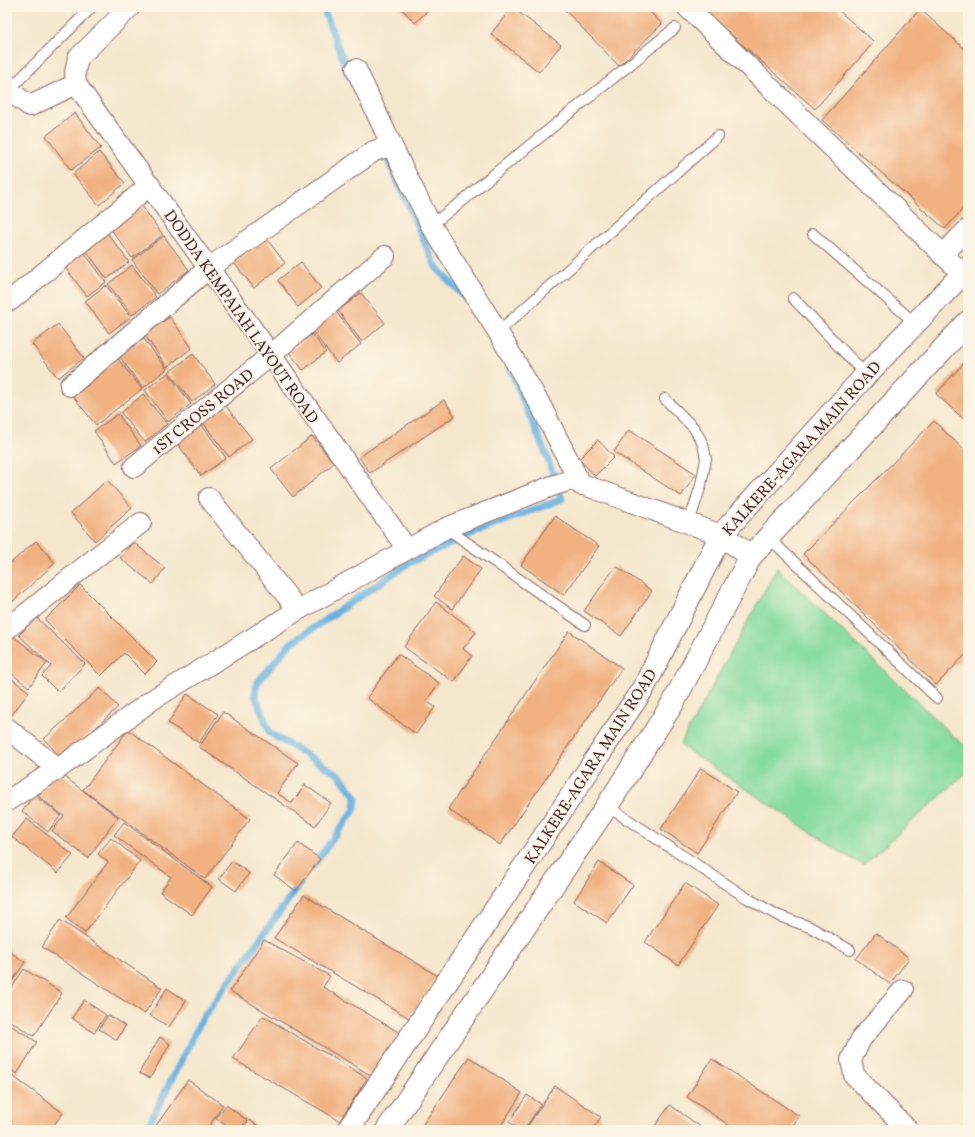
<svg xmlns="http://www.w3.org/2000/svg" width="975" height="1137" viewBox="0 0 975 1137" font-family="Vollkorn,serif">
  <rect width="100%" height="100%" fill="#fcf5e5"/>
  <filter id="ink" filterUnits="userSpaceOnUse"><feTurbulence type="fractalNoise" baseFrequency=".025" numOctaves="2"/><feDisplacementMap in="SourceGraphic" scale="8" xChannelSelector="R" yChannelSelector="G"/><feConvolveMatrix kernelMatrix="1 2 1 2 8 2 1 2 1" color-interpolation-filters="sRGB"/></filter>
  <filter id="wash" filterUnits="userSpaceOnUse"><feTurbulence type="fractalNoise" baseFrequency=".012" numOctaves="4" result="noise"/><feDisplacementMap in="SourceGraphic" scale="16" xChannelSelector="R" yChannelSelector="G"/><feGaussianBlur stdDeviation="0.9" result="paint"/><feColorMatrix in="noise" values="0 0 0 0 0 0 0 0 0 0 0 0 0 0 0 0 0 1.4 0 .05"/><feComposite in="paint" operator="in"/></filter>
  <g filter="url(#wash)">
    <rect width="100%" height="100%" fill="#f5e7cd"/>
    <polygon fill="#84db9f" stroke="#677d65" points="777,568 954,737 968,748 968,775 965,774 863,865 842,853 680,745"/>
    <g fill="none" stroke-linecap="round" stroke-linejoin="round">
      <g stroke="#68b2e1" stroke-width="7">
        <polyline points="323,7 349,76"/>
        <polyline points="383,149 436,267 472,305"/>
        <polyline points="313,866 355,809 356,797 339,775 270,733 255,695 257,683 290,644 407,564 461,538 562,499 545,452 510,370"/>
        <polyline points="146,1130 202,1019 300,884"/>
      </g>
    </g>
    <g id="blocks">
      <g fill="#f1b181">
        <polygon points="400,7 431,7 415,23"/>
        <polygon points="512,7 561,45 539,72 491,34"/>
        <polygon points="562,7 645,7 662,24 619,66"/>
        <polygon points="700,7 835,7 874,42 815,109"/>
        <polygon points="920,9 968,52 968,203 945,229 822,120"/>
        <polygon points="75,113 101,148 71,170 46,136"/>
        <polygon points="99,152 125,183 99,205 73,174"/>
        <polygon points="139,202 163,235 132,258 108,225"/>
        <polygon points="106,231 129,262 107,279 84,248"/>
        <polygon points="164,236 189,270 157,294 132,260"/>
        <polygon points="266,238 285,263 254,288 234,263"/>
        <polygon points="83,251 106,282 87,296 64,266"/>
        <polygon points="301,262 321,288 298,307 278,280"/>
        <polygon points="132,265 156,297 132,315 108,284"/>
        <polygon points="106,285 131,317 109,333 85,301"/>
        <polygon points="361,293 385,323 362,342 338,311"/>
        <polygon points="336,312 361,344 337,363 312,331"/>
        <polygon points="170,317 192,348 167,367 144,334"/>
        <polygon points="58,324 84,358 58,378 32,344"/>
        <polygon points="312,334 326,352 303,370 289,352"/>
        <polygon points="143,338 167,369 143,388 119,356"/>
        <polygon points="193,354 215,384 192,402 169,372"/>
        <polygon points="968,358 968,423 936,394"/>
        <polygon points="118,359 142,389 96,425 72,395"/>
        <polygon points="168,373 191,404 168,422 145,390"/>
        <polygon points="143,394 167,424 145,442 121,413"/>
        <polygon points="444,400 455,416 370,473 359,457"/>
        <polygon points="225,405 252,439 229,457 203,423"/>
        <polygon points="118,414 141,446 116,463 94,431"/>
        <polygon points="934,421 968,454 968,652 936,685 803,554"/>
        <polygon points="201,424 226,458 201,476 177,443"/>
        <polygon points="629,430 696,474 681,496 614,452"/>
        <polygon points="312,436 334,463 293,497 271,469"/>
        <polygon points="598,440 614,457 595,476 579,459"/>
        <polygon points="107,480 132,508 95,541 71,513"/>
        <polygon points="555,516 599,546 564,595 521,565"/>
        <polygon points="36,541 55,563 9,605 7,602 7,566"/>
        <polygon points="133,542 165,568 153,584 120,558"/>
        <polygon points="463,556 481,569 452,609 434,596"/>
        <polygon points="616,566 652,591 621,636 584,611"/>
        <polygon points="80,585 157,662 145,674 124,653 101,676 45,620"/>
        <polygon points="436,602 476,632 463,649 472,656 454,682 404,647"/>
        <polygon points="36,617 85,664 58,692 42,676 51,666 19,635"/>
        <polygon points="569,631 622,668 500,845 448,809"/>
        <polygon points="12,635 47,663 29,687 7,670 7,642"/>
        <polygon points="398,654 439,683 426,701 435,707 416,734 367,698"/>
        <polygon points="7,675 29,692 8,720 7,719"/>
        <polygon points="100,688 118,707 62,759 44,739"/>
        <polygon points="187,694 218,714 199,743 168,723"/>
        <polygon points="223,712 298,763 277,793 292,803 305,785 331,803 315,826 199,747"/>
        <polygon points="128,730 250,819 205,879 83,790"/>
        <polygon points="701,768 737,792 697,853 661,829"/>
        <polygon points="57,771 118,817 88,858 52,831 64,816 38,796"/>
        <polygon points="34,795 61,815 48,832 22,811"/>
        <polygon points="27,819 73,855 58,873 12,837"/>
        <polygon points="124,822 212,887 192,915 160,892 171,877 114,835"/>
        <polygon points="111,838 140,861 85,933 66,918 108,862 98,854"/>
        <polygon points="298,843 320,859 296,891 274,875"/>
        <polygon points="232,861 249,873 236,891 219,879"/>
        <polygon points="599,862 633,885 607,923 574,901"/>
        <polygon points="685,883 718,905 678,965 645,942"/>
        <polygon points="304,895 438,976 409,1018 274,938"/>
        <polygon points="60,920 162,988 144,1014 42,947"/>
        <polygon points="876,933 909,958 890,984 856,959"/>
        <polygon points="264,940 330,976 323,987 400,1033 372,1076 230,991"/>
        <polygon points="7,950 25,962 7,989"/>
        <polygon points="24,969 62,993 34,1036 7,1019 7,995"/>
        <polygon points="167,988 186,1001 169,1027 150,1015"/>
        <polygon points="84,1000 106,1015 94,1033 72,1018"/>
        <polygon points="108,1015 125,1026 117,1040 99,1029"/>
        <polygon points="263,1016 367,1078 340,1121 233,1059"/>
        <polygon points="7,1023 37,1042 17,1074 7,1067"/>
        <polygon points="160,1037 170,1044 150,1078 139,1073"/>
        <polygon points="469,1057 522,1093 498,1130 419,1130"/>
        <polygon points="712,1059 799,1116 790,1130 736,1130 687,1097"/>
        <polygon points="7,1072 63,1113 50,1130 7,1130"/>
        <polygon points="188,1080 223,1105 207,1129 209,1130 153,1130"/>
        <polygon points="555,1086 601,1117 592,1130 525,1130"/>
        <polygon points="527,1095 541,1104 524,1130 521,1130 509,1122"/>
        <polygon points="226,1105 247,1120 239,1130 232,1130 216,1118"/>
        <polygon points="670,1105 705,1130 652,1130"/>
        <polygon points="249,1120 265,1130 242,1130"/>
      </g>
    </g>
  </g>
  <g filter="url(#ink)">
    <use href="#blocks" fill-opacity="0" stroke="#866564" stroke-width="1"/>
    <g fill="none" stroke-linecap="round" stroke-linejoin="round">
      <g stroke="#866564" stroke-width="12">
        <g id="service">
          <polyline points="7,92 92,7"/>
          <polyline points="431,225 465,199 477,188 675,28"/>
          <polyline points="813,234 915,323"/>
          <polyline points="793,298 866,375"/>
          <polyline points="498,332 718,136"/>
          <polyline points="665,399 694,428 703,444 706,459 701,485 689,523"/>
          <polyline points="446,528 585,625"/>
          <polyline points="768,537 937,698"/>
          <polyline points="607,806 747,898 779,916 810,927 850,950"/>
        </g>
      </g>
      <g stroke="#866564" stroke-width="22">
        <g id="minor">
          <polyline points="130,7 78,58 75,72 76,84 271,355 407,549"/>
          <polyline points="687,7 963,274"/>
          <polyline points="356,69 391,144 431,225 498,332 541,406 581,485"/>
          <polyline points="9,91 30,106 76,84"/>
          <polyline points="942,255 968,229"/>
          <polyline points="11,300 150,185"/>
          <polyline points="70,386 209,268 374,151 387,147 391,144"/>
          <polyline points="134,467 271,355 385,256"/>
          <polyline points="209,498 298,610"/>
          <polyline points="7,629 99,555 141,523"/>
          <polyline points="7,728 58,769"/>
          <polyline points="7,801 58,769 152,700 298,610 446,528 552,486 571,480 721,535"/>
          <polyline points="903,990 861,1039 851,1060 854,1075 908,1130"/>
        </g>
      </g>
      <g stroke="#866564" stroke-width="24">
        <g id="tertiary">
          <polyline points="721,535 751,556"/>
          <polyline points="348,1130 644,687 721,535 866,375 968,268"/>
          <polyline points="387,1130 607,806 673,703 751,556 968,322"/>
        </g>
      </g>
      <use href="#service" stroke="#fff" stroke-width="10"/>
      <use href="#minor" stroke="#fff" stroke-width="20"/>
      <use href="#tertiary" stroke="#fff" stroke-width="22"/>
    </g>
  </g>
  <g text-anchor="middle" stroke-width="4" stroke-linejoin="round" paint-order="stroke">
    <g font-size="16" fill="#4a1f2b" stroke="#fcf5e5">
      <text transform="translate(242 316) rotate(55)" y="6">DODDA KEMPAIAH LAYOUT ROAD</text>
      <text transform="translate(202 411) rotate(-39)" y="6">1ST CROSS ROAD</text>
      <text transform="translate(801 448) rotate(-48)" y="6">KALKERE-AGARA MAIN ROAD</text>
      <text transform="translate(590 766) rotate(-57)" y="6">KALKERE-AGARA MAIN ROAD</text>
    </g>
  </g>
  <rect width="975" height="1137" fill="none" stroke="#fcf5e5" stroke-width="24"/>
</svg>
